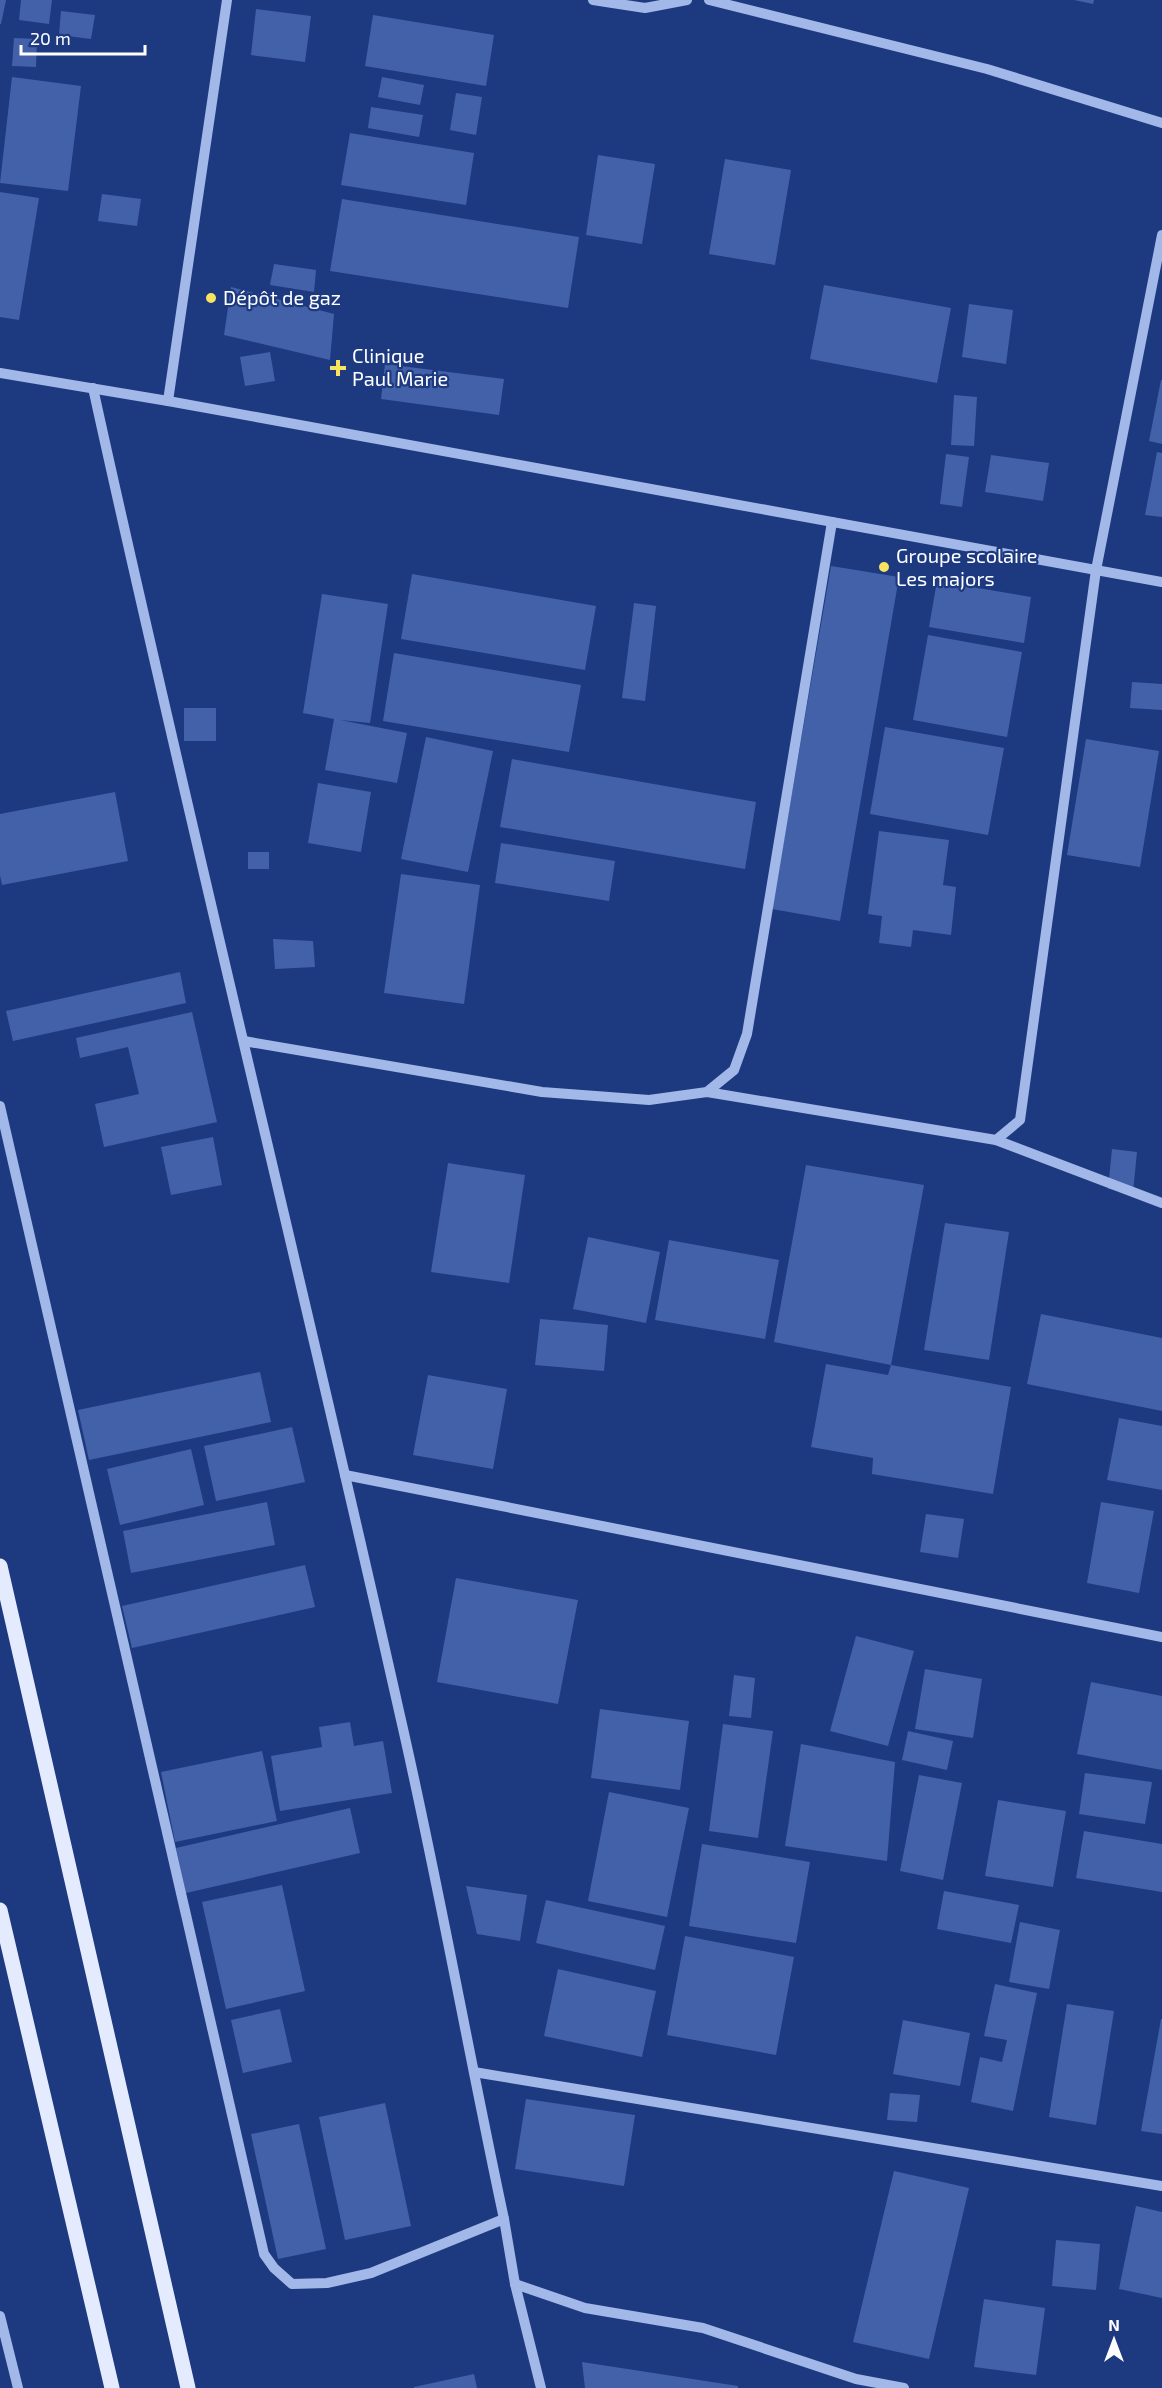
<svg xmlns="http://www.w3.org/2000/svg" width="1162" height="2388" viewBox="0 0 1162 2388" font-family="'Exo 2',sans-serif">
  <rect width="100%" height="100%" fill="#1d3a80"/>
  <g fill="#4261a8">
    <polygon points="0,0 6,0 1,24 0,24"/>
    <polygon points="21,0 52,0 49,24 19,20"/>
    <polygon points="1074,0 1094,0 1093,4"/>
    <polygon points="256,9 311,16 305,62 251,55"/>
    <polygon points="61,11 95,15 91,39 59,35"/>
    <polygon points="373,15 494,35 486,86 365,66"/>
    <polygon points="14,38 37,39 36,67 12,66"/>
    <polygon points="12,77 81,86 68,191 0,183"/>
    <polygon points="382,77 424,85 420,105 378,97"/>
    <polygon points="456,93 482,97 476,135 450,130"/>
    <polygon points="371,107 423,115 419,137 368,128"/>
    <polygon points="350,133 474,153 466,205 341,185"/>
    <polygon points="598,155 655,164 642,244 586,235"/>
    <polygon points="725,159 791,170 775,265 709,254"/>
    <polygon points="0,192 39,198 19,320 0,317"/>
    <polygon points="102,194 141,199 137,226 98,221"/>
    <polygon points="342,199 579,237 568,308 330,271"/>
    <polygon points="274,264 316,270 314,292 270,285"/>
    <polygon points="824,285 951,308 937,383 810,359"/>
    <polygon points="231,287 334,314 330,360 224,335"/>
    <polygon points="969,304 1013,310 1006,364 962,357"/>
    <polygon points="270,352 275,381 245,386 240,357"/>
    <polygon points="385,364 504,379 499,415 381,399"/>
    <polygon points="1161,380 1162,380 1162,444 1149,441"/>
    <polygon points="954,395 977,397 974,446 951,445"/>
    <polygon points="1157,452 1162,453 1162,517 1145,515"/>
    <polygon points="946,454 969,457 962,507 940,504"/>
    <polygon points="991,455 1049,463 1043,501 985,492"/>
    <polygon points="831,566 899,577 840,921 772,909"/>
    <polygon points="412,574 596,606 585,670 401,639"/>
    <polygon points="937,581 1031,597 1024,643 929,627"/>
    <polygon points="322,594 388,604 370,723 340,720 407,733 397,783 325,770 334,719 303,713"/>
    <polygon points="634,603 656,606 645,701 622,698"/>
    <polygon points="928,635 1022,652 1007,737 913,720"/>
    <polygon points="394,653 581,685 569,752 383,721"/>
    <polygon points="1132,682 1162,684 1162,710 1130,708"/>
    <rect x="184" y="708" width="32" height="33"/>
    <polygon points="885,727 1004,748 988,835 870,814"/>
    <polygon points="426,737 493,751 468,872 401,859"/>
    <polygon points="1086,739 1159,751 1140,867 1067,855"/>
    <polygon points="512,759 756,802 745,869 500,827"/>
    <polygon points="318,783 371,792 361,852 308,843"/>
    <polygon points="115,792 128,861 2,885 0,875 0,814"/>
    <polygon points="879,831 949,840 943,885 956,887 951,935 913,930 911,947 879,943 882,916 868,914"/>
    <polygon points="501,843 615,861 609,901 495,883"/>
    <rect x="248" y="852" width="21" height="17"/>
    <polygon points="401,874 480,885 464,1004 384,993"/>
    <polygon points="273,939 313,941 315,967 275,969"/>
    <polygon points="180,972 186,1003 13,1041 6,1011"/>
    <polygon points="192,1012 217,1122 104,1147 95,1104 139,1094 128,1047 80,1058 76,1038"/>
    <polygon points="213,1137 222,1185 171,1195 161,1147"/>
    <polygon points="1112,1149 1137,1152 1133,1192 1108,1189"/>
    <polygon points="448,1163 525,1175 509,1283 431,1272"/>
    <polygon points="806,1165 924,1185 891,1365 1011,1387 993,1494 872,1474 873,1458 811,1447 826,1364 888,1375 891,1365 774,1342"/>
    <polygon points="945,1223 1009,1232 989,1360 924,1350"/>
    <polygon points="588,1237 660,1252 646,1323 573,1309"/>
    <polygon points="669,1240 779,1260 765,1339 655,1320"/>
    <polygon points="1041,1314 1162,1338 1162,1411 1027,1384"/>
    <polygon points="540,1319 608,1325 604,1371 535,1365"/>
    <polygon points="260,1372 271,1422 89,1460 78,1410"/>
    <polygon points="428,1375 507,1389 493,1469 413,1455"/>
    <polygon points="1119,1418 1162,1426 1162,1490 1107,1480"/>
    <polygon points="292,1427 305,1482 216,1501 204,1446"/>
    <polygon points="191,1449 204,1505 120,1525 107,1469"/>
    <polygon points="267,1502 275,1545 131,1573 123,1531"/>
    <polygon points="1101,1502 1154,1511 1139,1593 1087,1583"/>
    <polygon points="926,1514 964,1519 958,1558 920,1552"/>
    <polygon points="305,1565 315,1607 132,1648 122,1606"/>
    <polygon points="456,1578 578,1600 558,1704 437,1682"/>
    <polygon points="856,1636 914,1651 888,1746 830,1731"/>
    <polygon points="925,1669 982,1679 973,1738 915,1729"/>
    <polygon points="734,1675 755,1678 751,1718 729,1716"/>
    <polygon points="1091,1682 1162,1696 1162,1770 1077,1754"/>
    <polygon points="600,1709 689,1721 680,1790 591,1778"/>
    <polygon points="350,1722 354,1746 383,1741 392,1793 280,1811 271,1756 322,1747 319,1727"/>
    <polygon points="723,1724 773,1731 758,1838 709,1831"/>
    <polygon points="908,1731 953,1741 947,1770 902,1760"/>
    <polygon points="801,1744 895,1762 887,1861 785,1846"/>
    <polygon points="262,1751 277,1821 175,1842 161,1772"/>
    <polygon points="1085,1773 1152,1782 1145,1824 1079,1814"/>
    <polygon points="919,1775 962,1783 943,1880 900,1871"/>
    <polygon points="609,1792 689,1808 667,1917 588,1901"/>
    <polygon points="998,1800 1066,1811 1053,1887 985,1876"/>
    <polygon points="350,1808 360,1853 186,1893 176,1848"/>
    <polygon points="1084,1831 1162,1844 1162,1892 1076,1878"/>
    <polygon points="702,1844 810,1862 796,1943 689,1926"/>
    <polygon points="282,1885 305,1991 226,2009 202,1902"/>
    <polygon points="466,1886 527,1895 520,1941 477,1934"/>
    <polygon points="944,1891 1019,1905 1011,1943 937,1929"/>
    <polygon points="546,1900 665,1926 655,1970 536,1943"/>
    <polygon points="1020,1922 1060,1930 1049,1989 1009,1982"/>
    <polygon points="685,1936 794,1957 776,2055 667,2035"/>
    <polygon points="558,1969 656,1991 642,2057 544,2036"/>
    <polygon points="995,1984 1037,1993 1013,2111 971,2102 980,2057 1002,2062 1007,2040 984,2036"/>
    <polygon points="1067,2004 1114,2011 1096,2125 1049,2117"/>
    <polygon points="280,2009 292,2062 243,2073 231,2020"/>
    <polygon points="1161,2019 1162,2019 1162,2134 1141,2131"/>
    <polygon points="903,2020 970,2033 960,2086 893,2074"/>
    <polygon points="890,2093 920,2095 917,2122 887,2120"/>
    <polygon points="526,2099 635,2115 624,2186 515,2169"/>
    <polygon points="385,2103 411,2226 345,2240 319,2117"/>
    <polygon points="299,2124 326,2249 278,2259 251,2134"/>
    <polygon points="894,2171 969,2188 929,2359 853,2342"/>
    <polygon points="1136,2206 1162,2212 1162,2298 1119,2289"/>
    <polygon points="1056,2240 1100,2244 1096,2290 1052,2286"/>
    <polygon points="984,2299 1045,2308 1036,2375 974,2367"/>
    <polygon points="582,2362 738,2386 738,2388 585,2388"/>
    <polygon points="474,2374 477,2388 414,2388 414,2387"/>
  </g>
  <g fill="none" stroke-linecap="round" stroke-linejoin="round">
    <g stroke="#a2b8e9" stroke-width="10">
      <polyline points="593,0 645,8 687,0"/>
      <polyline points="709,0 987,69 1162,123"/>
      <polyline points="0,373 168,401 1162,582"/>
      <path d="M93,388C190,830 300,1270 399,1711C438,1880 468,2051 504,2219L515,2284L541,2388"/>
      <polyline points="168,401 227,0"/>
      <polyline points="244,1041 542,1092 649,1100 707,1092 734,1070 747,1034 832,522"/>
      <polyline points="707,1092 996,1140 1020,1120 1096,570 1162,235"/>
      <polyline points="0,1106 264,2254 274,2268 292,2284 327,2283 371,2273 504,2219"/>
      <polyline points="996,1140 1162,1203"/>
      <polyline points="345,1475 1162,1637"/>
      <polyline points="474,2072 1162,2186"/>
      <polyline points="515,2284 585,2308 703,2328 856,2379 904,2388"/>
      <polyline points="0,2316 18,2388"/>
    </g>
    <g stroke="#e5ebfe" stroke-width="15">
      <polyline points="0,1566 188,2388"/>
      <polyline points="0,1910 112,2388"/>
    </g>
  </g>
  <g fill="#f8e260" stroke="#1d3a80" stroke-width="2">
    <circle cx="211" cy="298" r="6"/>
    <path d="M335 359h6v6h6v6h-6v6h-6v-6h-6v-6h6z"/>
    <circle cx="884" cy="567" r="6"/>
  </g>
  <g text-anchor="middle" stroke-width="4.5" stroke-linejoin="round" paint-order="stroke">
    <g font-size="20" fill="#fff" stroke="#1d3a80" text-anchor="start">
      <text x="223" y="305">Dépôt de gaz</text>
      <text x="352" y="363">Clinique<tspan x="352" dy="23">Paul Marie</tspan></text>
      <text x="896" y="563">Groupe scolaire<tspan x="896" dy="23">Les majors</tspan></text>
    </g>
  </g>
  <g transform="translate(1114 2340)" stroke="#1d3a80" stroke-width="4.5" paint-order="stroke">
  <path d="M0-4.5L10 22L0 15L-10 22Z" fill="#ffffff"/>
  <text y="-9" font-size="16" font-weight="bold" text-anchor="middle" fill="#ffffff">N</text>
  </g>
  <path d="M21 45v9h124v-9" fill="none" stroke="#ffffff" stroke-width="3"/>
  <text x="30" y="45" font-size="18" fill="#ffffff" stroke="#1d3a80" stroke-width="4.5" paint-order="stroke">20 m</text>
</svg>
